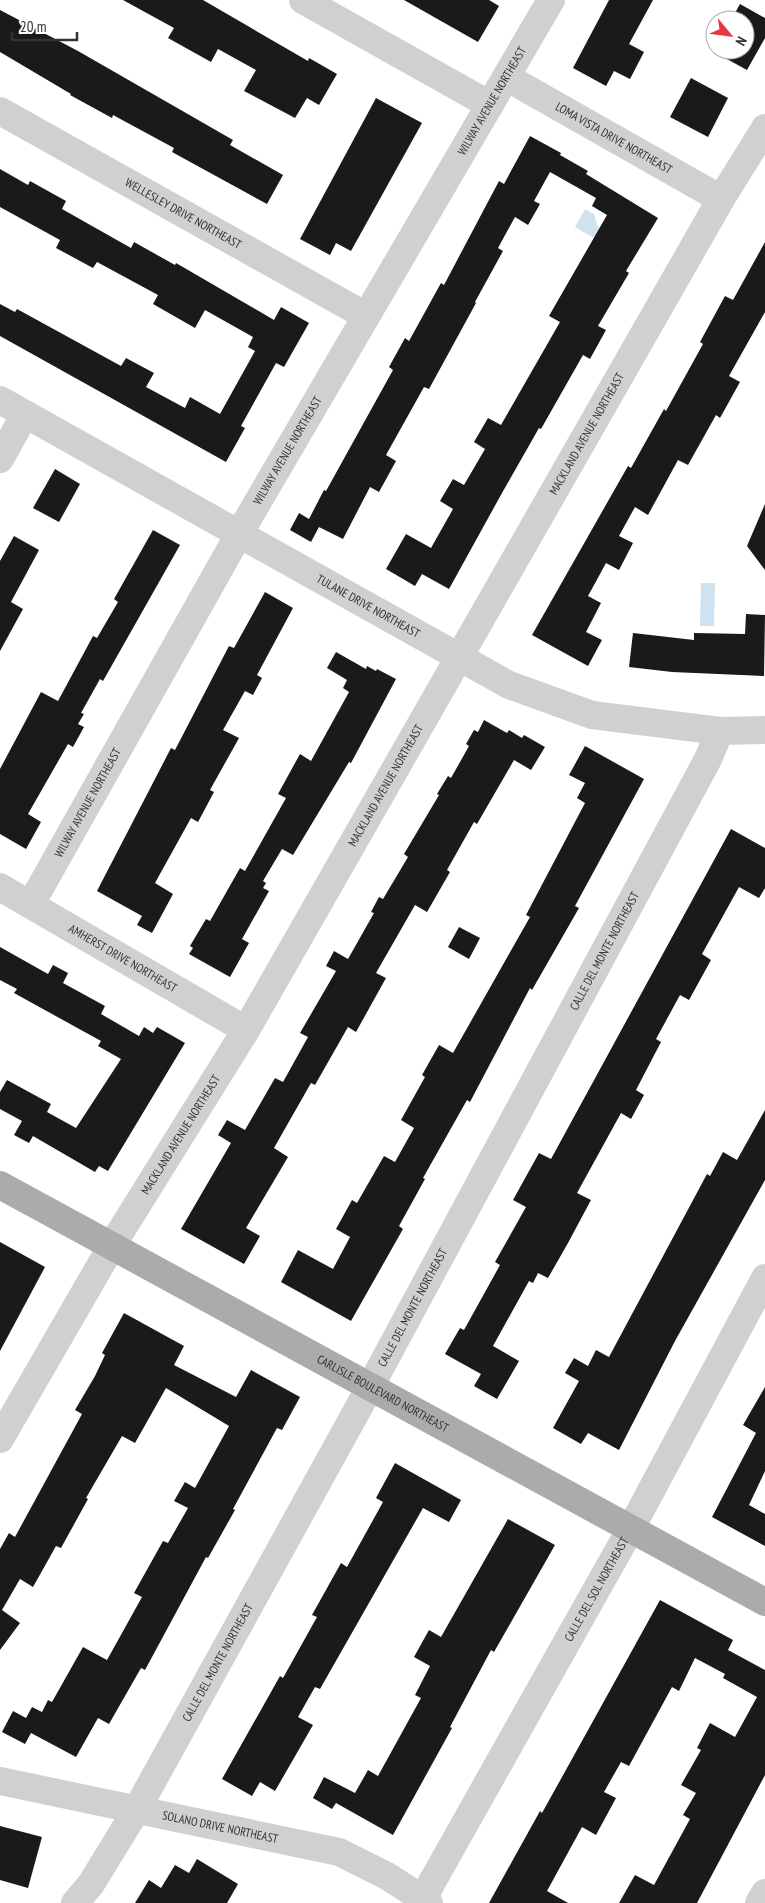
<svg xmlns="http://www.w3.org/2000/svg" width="765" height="1903" viewBox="0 0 765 1903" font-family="'PT Sans Narrow',sans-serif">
  <rect width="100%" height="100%" fill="#fff"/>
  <g fill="#cee2ef">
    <polygon points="585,209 594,214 597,225 603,231 599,241 575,227"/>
    <polygon points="701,583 715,583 714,626 700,626"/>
  </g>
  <g fill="#1a1a1a">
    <polygon points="123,0 203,0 308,61 309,58 337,74 319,105 307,98 295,118 244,91 256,70 218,49 211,62 168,38 174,28"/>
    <polygon points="404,0 489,0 499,6 478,42"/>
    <polygon points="609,0 653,0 629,44 644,52 630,79 614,71 606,86 573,68"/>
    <polygon points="740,4 765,18 765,38 747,70 714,52 715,49 745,50 745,20 731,20"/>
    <polygon points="0,10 78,51 233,140 230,145 283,175 267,204 172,152 174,148 113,115 112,118 70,95 71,94 0,52"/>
    <polygon points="691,78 728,98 708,137 670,117"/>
    <polygon points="376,98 422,123 351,251 336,243 330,255 300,239"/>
    <polygon points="530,136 561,153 560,155 588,171 586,174 658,218 626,271 629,273 598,326 606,330 590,359 583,355 541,429 539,428 502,493 449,589 422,574 415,586 386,569 406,534 431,548 453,509 440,501 453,479 464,485 485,449 474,442 488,418 501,425 560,322 549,316 607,215 592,206 596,198 550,172 534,201 540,204 528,225 515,217 498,248 503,251 475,302 476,303 429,389 424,387 386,455 396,461 379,492 370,487 343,539 319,527 311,542 290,530 299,513 309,519 324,490 326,491 393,370 389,367 405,338 409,341 441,283 444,285 499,181 504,184"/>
    <polygon points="0,169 28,185 30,181 66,201 62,209 131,248 134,242 175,265 176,263 274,320 281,307 309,323 284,367 276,363 241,426 245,428 226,462 0,336 0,304 15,312 17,309 121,366 126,358 154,373 146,387 185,408 190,397 220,414 255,351 248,347 253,337 205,310 195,328 153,304 158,295 97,262 93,268 56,248 60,240 0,207"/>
    <polygon points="765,242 765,312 729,376 740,382 720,418 716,415 688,465 678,460 648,515 635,507 619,536 633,543 619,570 606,563 588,596 601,603 586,632 602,640 588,666 532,635 628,466 631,468 664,409 666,411 703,344 700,342 725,296 733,300"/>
    <polygon points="55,469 80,484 59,522 33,508"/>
    <polygon points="765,504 765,570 747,546"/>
    <polygon points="153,530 180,545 103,681 100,679 81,713 84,714 78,724 84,727 73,747 68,744 28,814 41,822 26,849 0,834 0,769 41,692 58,701 93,636 97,638 118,602 114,599"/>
    <polygon points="14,536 39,550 11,602 23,609 0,651 0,561"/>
    <polygon points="265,592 293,608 257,675 262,678 253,695 245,691 223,730 239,738 210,790 214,792 198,822 191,818 155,883 173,894 152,933 137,925 142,916 97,891 171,748 175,750 229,646 234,648"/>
    <polygon points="746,614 765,615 764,676 672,672 629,667 633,633 694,640 694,633 745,634"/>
    <polygon points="336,652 366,669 367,666 376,671 377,669 396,679 351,763 349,762 293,855 282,849 263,881 266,883 263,888 269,891 242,939 249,943 230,977 189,954 193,948 190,946 206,919 210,921 240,868 245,871 286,798 278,794 300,754 311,761 349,692 343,688 347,680 327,668"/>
    <polygon points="484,720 507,733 509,730 522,738 524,735 545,747 531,770 514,760 477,824 474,822 447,870 450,872 427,912 415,905 376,973 386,978 356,1032 348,1027 315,1085 311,1083 274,1148 288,1157 246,1228 260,1236 244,1264 181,1229 231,1143 218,1135 227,1120 245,1130 275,1078 283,1082 308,1037 300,1033 336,971 326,966 334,951 348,959 374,913 371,912 379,897 383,899 408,857 404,854 439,795 437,794 448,776 451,778 469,746 466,744 474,730 478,732"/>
    <polygon points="585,746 644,779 575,906 579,908 532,990 530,988 470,1102 467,1100 423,1178 425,1179 399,1226 403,1229 351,1321 281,1282 298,1250 333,1269 350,1237 336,1229 352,1200 357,1203 384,1156 395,1162 414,1128 401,1120 425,1077 422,1075 439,1045 453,1053 530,917 526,915 585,803 577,798 585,783 569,775"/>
    <polygon points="731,829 765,848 765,888 759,898 739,887 702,954 711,960 689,1000 680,995 656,1039 661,1042 636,1090 644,1095 631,1119 621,1113 577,1193 591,1200 568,1243 548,1278 538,1273 533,1283 529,1281 493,1346 519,1361 497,1399 474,1386 481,1374 445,1354 460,1328 464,1330 500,1265 495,1262 526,1207 513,1200 539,1153 551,1159"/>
    <polygon points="459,927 480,938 469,959 448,947"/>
    <polygon points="0,947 48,974 53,965 68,973 63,983 105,1006 101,1014 139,1036 144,1027 153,1033 157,1027 185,1043 108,1171 99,1166 95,1172 33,1136 29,1143 14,1135 22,1121 0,1109 0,1092 7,1080 51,1104 47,1112 76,1128 121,1059 98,1046 101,1041 14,993 17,989 0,980"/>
    <polygon points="765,1110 765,1180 675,1341 619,1450 588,1433 581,1444 553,1428 579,1381 565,1373 574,1358 588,1366 596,1350 609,1357 707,1174 710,1176 723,1152 737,1160"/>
    <polygon points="0,1242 45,1267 0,1351"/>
    <polygon points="124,1313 184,1346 174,1365 236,1397 251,1370 300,1397 282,1430 277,1428 233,1509 235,1510 208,1558 206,1557 145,1670 141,1668 109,1724 98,1718 76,1757 31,1733 25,1744 2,1732 13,1711 26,1718 32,1707 42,1712 48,1700 52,1702 83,1647 107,1660 142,1597 134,1593 163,1541 168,1543 188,1508 174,1501 185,1482 195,1488 229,1426 166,1388 135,1443 122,1436 86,1498 88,1499 61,1548 56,1546 33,1587 20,1579 2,1610 20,1623 0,1650 0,1549 9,1533 15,1537 82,1414 75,1410 95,1376 105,1355 102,1353"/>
    <polygon points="765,1387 765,1471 749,1505 765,1514 765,1546 712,1517 756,1433 743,1425"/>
    <polygon points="395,1463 461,1500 449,1522 423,1508 320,1689 315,1687 298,1717 313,1725 275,1791 260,1782 252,1796 222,1779 280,1676 283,1678 317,1617 312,1615 341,1563 347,1567 383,1502 376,1498"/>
    <polygon points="508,1519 555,1545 494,1652 491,1650 450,1727 452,1728 393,1835 336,1803 332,1809 313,1798 324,1777 355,1793 368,1770 378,1776 421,1698 415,1695 430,1666 414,1657 429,1630 441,1637"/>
    <polygon points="660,1600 733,1640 728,1650 765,1670 765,1775 697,1903 619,1903 635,1875 654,1885 690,1819 683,1815 696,1793 681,1785 701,1750 697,1748 710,1723 735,1737 757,1697 723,1678 725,1674 695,1658 679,1691 672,1687 629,1766 621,1762 604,1792 616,1798 596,1835 582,1827 547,1891 568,1903 489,1903 540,1811 542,1813 572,1759"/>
    <polygon points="0,1826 42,1837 28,1888 0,1880"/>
    <polygon points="197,1859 238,1884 227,1903 135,1903 149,1880 161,1888 175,1865 189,1873"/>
  </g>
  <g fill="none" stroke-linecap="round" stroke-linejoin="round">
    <g stroke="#d0d0d0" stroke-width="28">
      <polyline points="303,0 490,105"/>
      <path id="s1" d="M506,77L721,199"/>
      <path id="s2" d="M0,111L366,316"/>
      <path id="s3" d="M0,400L509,685L592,715L720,731L765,730"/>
      <polyline points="0,459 25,414"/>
      <path id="s4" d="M0,887L246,1030"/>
      <path id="s5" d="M31,904L239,534L551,0"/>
      <path id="s6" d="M0,1439L111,1247L246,1030L721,199L765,128"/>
      <path id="s7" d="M0,1781L339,1852L387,1876L429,1903"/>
      <path id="s8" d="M423,1898L630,1530L765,1278"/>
      <path id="s9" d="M75,1903L91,1884L137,1809L370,1387L708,759L720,731"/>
      <polyline points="759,1903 765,1893"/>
    </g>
    <path stroke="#ababab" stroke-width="28" id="s10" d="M0,1185L765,1602"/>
  </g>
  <g text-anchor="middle" stroke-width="5" stroke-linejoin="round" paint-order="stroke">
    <g font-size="12" fill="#333" stroke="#fff">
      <text dy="4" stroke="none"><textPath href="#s5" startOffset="926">WILWAY AVENUE NORTHEAST</textPath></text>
      <text dy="4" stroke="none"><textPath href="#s1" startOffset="124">LOMA VISTA DRIVE NORTHEAST</textPath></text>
      <text dy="4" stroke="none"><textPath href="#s2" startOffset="210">WELLESLEY DRIVE NORTHEAST</textPath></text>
      <text dy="4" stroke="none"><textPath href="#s6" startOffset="1164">MACKLAND AVENUE NORTHEAST</textPath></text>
      <text dy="4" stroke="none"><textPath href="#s5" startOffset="521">WILWAY AVENUE NORTHEAST</textPath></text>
      <text dy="4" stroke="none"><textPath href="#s3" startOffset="422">TULANE DRIVE NORTHEAST</textPath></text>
      <text dy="4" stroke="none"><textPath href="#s6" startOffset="759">MACKLAND AVENUE NORTHEAST</textPath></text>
      <text dy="4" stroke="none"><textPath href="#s5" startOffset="116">WILWAY AVENUE NORTHEAST</textPath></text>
      <text dy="4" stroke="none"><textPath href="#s9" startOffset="1090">CALLE DEL MONTE NORTHEAST</textPath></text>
      <text dy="4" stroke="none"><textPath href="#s4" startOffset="142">AMHERST DRIVE NORTHEAST</textPath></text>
      <text dy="4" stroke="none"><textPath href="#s6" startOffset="354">MACKLAND AVENUE NORTHEAST</textPath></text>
      <text dy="4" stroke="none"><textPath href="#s9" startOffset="685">CALLE DEL MONTE NORTHEAST</textPath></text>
      <text dy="4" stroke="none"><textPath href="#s10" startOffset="436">CARLISLE BOULEVARD NORTHEAST</textPath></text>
      <text dy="4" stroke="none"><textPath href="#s8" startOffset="354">CALLE DEL SOL NORTHEAST</textPath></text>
      <text dy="4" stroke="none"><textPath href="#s9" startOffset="280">CALLE DEL MONTE NORTHEAST</textPath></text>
      <text dy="4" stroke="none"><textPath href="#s7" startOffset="225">SOLANO DRIVE NORTHEAST</textPath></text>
    </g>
  </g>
  <g transform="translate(730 35) rotate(119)"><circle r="24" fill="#ffffff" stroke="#adadad"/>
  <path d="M0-4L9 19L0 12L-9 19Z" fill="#ea3543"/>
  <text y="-8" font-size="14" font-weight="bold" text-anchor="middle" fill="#333333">N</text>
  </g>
  <path d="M12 32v8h65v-8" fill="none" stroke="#333333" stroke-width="2.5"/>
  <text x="20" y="32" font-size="15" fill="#333333" stroke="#ffffff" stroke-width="4" paint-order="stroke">20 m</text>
</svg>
